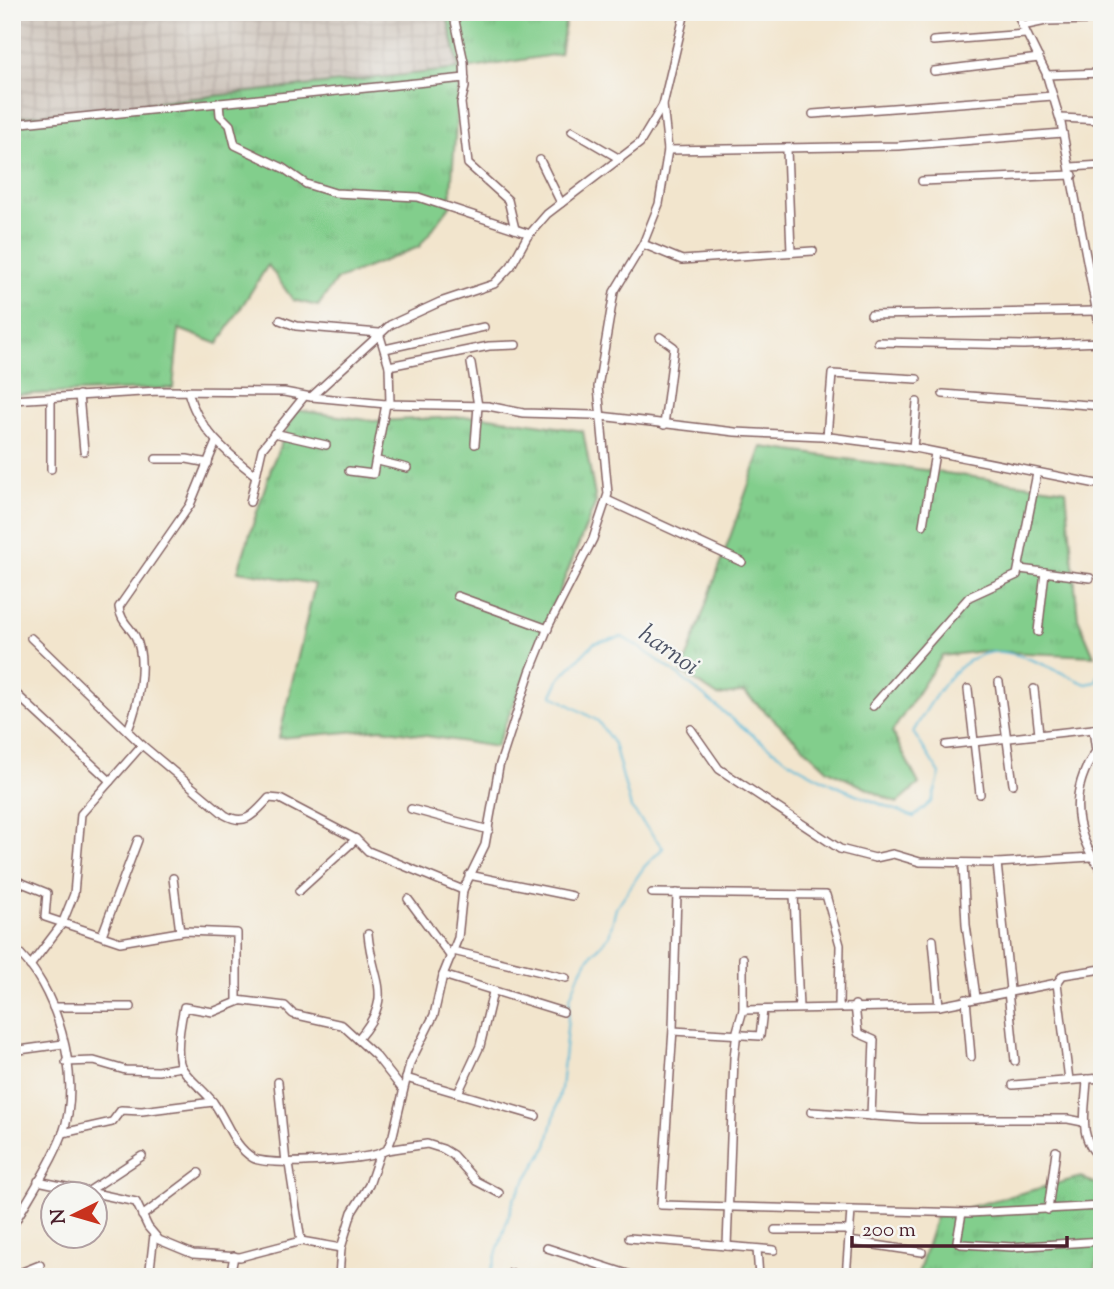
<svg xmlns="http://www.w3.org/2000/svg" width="1114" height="1289" viewBox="0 0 1114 1289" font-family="'Sorts Mill Goudy',serif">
  <defs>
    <pattern id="industrial-grid" width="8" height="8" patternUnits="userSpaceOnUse" patternTransform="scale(1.75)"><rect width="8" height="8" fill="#ccc2b9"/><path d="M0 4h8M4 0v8" fill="none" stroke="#b1a69f"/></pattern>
    <pattern id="grass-tufts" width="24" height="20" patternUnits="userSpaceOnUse" patternTransform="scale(1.75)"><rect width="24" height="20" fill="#82ce8c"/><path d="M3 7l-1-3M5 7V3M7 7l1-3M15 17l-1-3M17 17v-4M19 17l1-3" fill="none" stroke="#72b079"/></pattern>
  </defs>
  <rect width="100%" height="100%" fill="#f6f6f2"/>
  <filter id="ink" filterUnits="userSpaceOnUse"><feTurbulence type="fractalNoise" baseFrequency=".0143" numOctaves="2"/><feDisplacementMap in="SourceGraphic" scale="14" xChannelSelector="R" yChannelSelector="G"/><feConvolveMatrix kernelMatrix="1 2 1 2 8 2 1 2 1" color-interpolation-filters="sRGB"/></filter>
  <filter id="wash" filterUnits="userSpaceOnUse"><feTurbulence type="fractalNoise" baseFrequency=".00686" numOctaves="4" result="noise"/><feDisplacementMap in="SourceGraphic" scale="28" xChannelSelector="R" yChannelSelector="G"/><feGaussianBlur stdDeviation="1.57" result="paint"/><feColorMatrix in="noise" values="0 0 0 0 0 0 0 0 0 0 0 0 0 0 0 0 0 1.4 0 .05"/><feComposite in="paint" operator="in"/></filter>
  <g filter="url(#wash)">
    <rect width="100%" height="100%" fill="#f2e5cd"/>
    <polygon fill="url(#industrial-grid)" points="12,12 446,12 460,75 12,120"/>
    <g fill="url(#grass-tufts)" stroke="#66765c" stroke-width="2">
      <polygon points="446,12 567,12 560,54 460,70 450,206 419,247 336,280 318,306 293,300 268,265 218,344 179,329 173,388 12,395 12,118 459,69"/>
      <polygon points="296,410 374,421 482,416 583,431 596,502 496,747 382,729 279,738 315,584 238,571 273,462"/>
      <polygon points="762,447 1066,490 1078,618 1094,656 983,651 942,656 892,732 919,784 897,803 828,770 744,692 718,696 682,672"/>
      <polygon points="1081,1177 1102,1188 1102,1236 1094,1277 917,1277 936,1216"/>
    </g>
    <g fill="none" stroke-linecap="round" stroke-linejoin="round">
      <path stroke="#59b8d7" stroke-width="2" d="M489,1277L514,1199L547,1146L561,1089L570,998L578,977L587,960L609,936L616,908L644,867L663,848L631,808L614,744L598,721L552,695L560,678L594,643L622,637C677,668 721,714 773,750C814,780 867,799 914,817L932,801L940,774L913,732C932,701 957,650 1000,652C1025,653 1063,674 1086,684L1096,682L1102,664"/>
    </g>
  </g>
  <g filter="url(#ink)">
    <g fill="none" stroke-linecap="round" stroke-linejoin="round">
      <g stroke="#856464" stroke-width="10">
        <g id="minor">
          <polyline points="453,12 464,62 465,87 461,103 468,164 508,200 515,229"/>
          <polyline points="1016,12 1046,73 1061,123 1102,340"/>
          <polyline points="1022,26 1046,21 1093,20"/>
          <polyline points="933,41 1026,34"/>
          <polyline points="934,71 1039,58"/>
          <polyline points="1047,75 1102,73"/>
          <polyline points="219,103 220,115 230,125 235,145 283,168 306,184 335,193 418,197 530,234"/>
          <polyline points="813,114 1053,96"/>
          <polyline points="1060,118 1102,120"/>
          <polyline points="12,124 465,78"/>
          <polyline points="572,131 620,159"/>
          <polyline points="668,150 898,146 1063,133"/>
          <polyline points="787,150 791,252"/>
          <polyline points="540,160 561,203"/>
          <polyline points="1071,167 1102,165"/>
          <polyline points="922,181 1073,175"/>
          <polyline points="643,244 682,260 813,251"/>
          <polyline points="871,315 1097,311"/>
          <polyline points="280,320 296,326 379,333 389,366 390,404"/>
          <polyline points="660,337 674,347 664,425"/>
          <polyline points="878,342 1024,345 1102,342"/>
          <polyline points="385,349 484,327"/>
          <polyline points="471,363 478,406 475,444"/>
          <polyline points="389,366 489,346 516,345"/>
          <path d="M188,391C196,427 228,454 255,475"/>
          <polyline points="943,394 1102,406"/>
          <polyline points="79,395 84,451"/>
          <polyline points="312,397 386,404 488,406 523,413 592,415 735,432 822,436 915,448 1102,485"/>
          <polyline points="12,400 158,391 284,392 311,397 390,325 440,302 494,284 511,266 527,237 547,214 640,143 663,105 685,12"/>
          <polyline points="274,433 326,445"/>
          <polyline points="827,437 832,374 917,379"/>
          <polyline points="913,448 917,402"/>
          <polyline points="156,459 187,459 208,463"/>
          <polyline points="378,461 407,468"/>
          <polyline points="51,469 51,398"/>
          <polyline points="349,471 373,474 386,404"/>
          <polyline points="607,500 742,562"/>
          <polyline points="250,502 262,449 303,398"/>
          <polyline points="923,525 935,453"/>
          <polyline points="1020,569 1090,578"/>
          <polyline points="457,596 548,629"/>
          <polyline points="1038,632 1045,572"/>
          <path d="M31,638L142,745L225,815C246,827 255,813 269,798L280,799L356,839L368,851L463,890"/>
          <polyline points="999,682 1013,784"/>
          <polyline points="968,689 980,794"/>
          <polyline points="1034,689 1039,734"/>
          <polyline points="12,690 110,781"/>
          <polyline points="873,706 969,597 1017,575 1037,473"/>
          <polyline points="691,729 719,769 840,849 875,858 893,854 920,862 997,863 1091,857"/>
          <path d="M1093,729L1096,751C1068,792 1073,832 1102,871"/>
          <path d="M128,730C138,706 148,661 135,636C129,626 120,620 119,607L190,505L216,442"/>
          <polyline points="946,745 1102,728"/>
          <polyline points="411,809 489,830"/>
          <polyline points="963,863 966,925 976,997"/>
          <polyline points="997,863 1010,990"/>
          <polyline points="469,875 572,896"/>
          <polyline points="173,878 180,932"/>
          <polyline points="12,879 47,893 45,917 120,942 185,931 237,933 237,1000 285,1006 293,1014 342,1025 376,1056 403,1090"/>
          <polyline points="299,891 356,839"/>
          <polyline points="652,893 826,895 840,945 839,1006"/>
          <polyline points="677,893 673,1029 661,1205 969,1213 1102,1206"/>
          <polyline points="794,895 799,1008"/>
          <polyline points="408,899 451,957"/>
          <polyline points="102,935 138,840"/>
          <polyline points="933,940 939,1006"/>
          <path d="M12,946C57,983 83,1079 63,1133C51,1165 29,1197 12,1227"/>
          <polyline points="453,951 566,978"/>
          <polyline points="30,966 62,924 74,894 81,814 142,745"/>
          <polyline points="443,975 563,1012"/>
          <polyline points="12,977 12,982"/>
          <polyline points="1057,983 1069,1080"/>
          <polyline points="1008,991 1015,1061"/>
          <polyline points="966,999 971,1057"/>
          <path d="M240,1001L213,1012L184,1007C181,1021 175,1052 181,1066C187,1078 204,1090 213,1102C227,1120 232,1145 253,1158C268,1167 363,1160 380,1153"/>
          <polyline points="855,1005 858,1033 874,1040 871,1116"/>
          <polyline points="53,1007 131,1007"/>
          <polyline points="743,1010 939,1006 1057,983 1063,975 1102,969"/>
          <polyline points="673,1031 760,1036 763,1010"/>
          <path d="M358,1039C396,995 372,982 368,934"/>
          <polyline points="12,1051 63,1044"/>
          <polyline points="66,1062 94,1061 125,1070 158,1071 181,1067"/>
          <polyline points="406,1078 536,1116"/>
          <path d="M1087,1079C1086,1108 1076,1140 1102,1159"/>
          <polyline points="278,1082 286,1163"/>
          <polyline points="1013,1085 1102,1078"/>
          <polyline points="458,1093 480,1046 493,992"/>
          <polyline points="811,1112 920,1119 1068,1119 1083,1122"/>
          <polyline points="63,1133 112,1122 121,1110 142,1111 213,1102"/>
          <polyline points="12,1148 15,1148"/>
          <polyline points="387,1150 427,1144 443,1149 453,1155 476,1181 499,1193"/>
          <polyline points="289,1164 301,1241"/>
          <polyline points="38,1181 136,1202 148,1227 159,1240 193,1254 240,1257 301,1241 341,1248"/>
          <polyline points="89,1191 142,1156"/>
          <polyline points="1048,1210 1056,1151"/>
          <polyline points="962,1213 957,1241 961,1244 1012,1247 1102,1241"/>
          <polyline points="142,1216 199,1173"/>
          <polyline points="775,1230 850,1230"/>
          <polyline points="629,1238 774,1250"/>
          <polyline points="849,1241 922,1252"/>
          <polyline points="727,1246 734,1058 737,1031 743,1010 743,958"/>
          <polyline points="547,1248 637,1277"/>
          <polyline points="757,1249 759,1277"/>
          <polyline points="511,1273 523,1277"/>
          <polyline points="846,1273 869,1277"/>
          <polyline points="12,1276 40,1265"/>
          <polyline points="149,1277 154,1235"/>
          <polyline points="230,1277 234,1256"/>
          <polyline points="339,1277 341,1248 352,1212 369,1185 380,1153 387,1150 393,1135 410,1063 434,1015 443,975 458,938 463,890 485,845 499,767 530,672 549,625 593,539 608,494 598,387 614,292 643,244 659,204 668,150 663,105"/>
          <polyline points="846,1277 851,1211"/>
        </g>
      </g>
      <use href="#minor" stroke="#fff" stroke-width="7"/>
    </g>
  </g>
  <g text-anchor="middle" stroke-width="5" stroke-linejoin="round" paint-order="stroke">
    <g font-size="26" font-style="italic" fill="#4f5567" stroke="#f6f6f2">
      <text transform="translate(670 649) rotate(35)" y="9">harnoi</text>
    </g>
  </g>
  <rect width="1114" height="1289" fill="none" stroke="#f6f6f2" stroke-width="42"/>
  <g transform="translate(74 1215) rotate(265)"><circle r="33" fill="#f6f6f2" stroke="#b1a0a2" stroke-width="2"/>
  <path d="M0-5L12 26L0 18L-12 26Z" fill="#c8321e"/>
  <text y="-10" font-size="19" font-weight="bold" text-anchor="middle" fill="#4a1f2b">N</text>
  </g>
  <path d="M852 1236v10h215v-10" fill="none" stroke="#4a1f2b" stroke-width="3.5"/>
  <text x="862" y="1236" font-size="21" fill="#4a1f2b" stroke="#f6f6f2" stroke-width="5" paint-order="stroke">200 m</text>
</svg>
